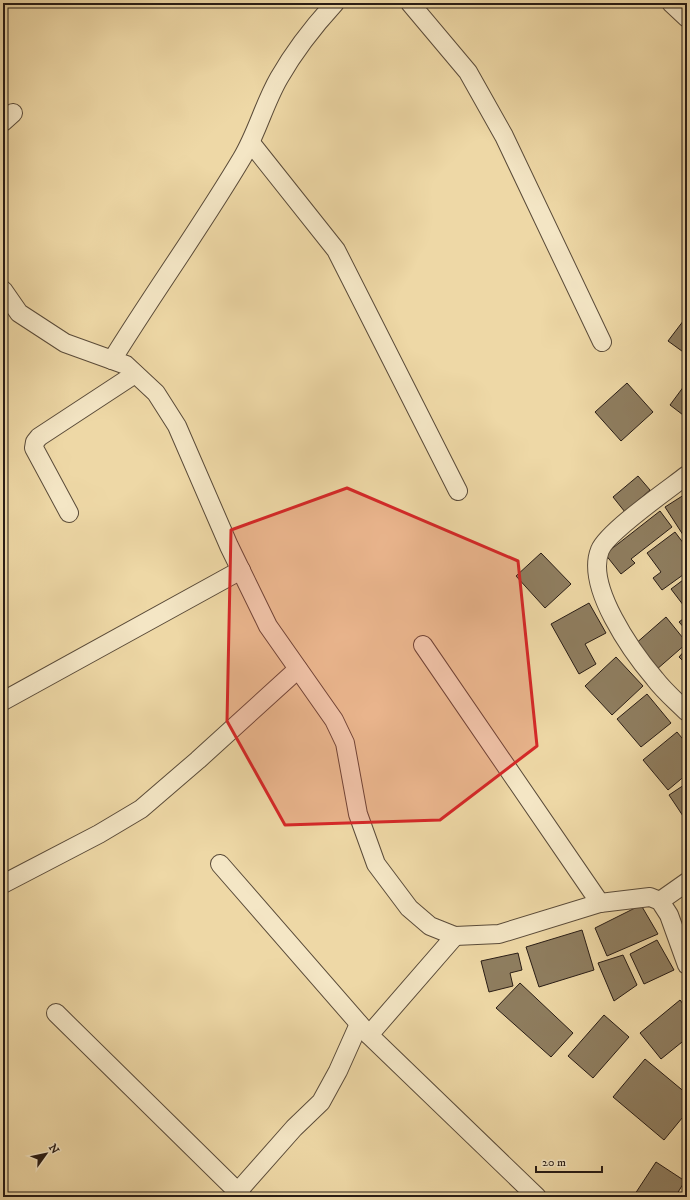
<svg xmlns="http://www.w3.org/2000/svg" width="690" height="1200" viewBox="0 0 690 1200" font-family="'IM FELL DW Pica',serif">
  <rect width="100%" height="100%" fill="#eed8a6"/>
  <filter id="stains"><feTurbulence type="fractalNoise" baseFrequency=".005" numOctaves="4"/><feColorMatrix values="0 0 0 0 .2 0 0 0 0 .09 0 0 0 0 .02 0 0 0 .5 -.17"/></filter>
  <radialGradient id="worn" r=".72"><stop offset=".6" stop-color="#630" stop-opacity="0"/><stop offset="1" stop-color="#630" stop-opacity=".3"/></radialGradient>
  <g fill="#8f7e60" stroke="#281c15">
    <polygon points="687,316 687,354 686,354 668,341"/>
    <polygon points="687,382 687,418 670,405"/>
    <polygon points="627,383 653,412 621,441 595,412"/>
    <polygon points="638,476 650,490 625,512 613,497"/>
    <polygon points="687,493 687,541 665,507"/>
    <polygon points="660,511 672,527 631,559 635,563 621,574 605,554"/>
    <polygon points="675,532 687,548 687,572 662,590 653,578 661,572 647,553"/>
    <polygon points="541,553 571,584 545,608 516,576"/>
    <polygon points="687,577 687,610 671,589"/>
    <polygon points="589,603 606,633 585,644 596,664 579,674 551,624"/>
    <polygon points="687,616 687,631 679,622"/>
    <polygon points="666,617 687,643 656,670 634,645"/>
    <polygon points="687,648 687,665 679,657"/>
    <polygon points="616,657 643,686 612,715 585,686"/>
    <polygon points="647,694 671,723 641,747 617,719"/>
    <polygon points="677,732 687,744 687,774 668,790 643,760"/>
    <polygon points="687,783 687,822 669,795"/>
    <polygon points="641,905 658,934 607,956 595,928"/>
    <polygon points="582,930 594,970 539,987 526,947"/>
    <polygon points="657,940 674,970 644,984 630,954"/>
    <polygon points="518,953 522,970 510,973 513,986 489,992 481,961"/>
    <polygon points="623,955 637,985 614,1001 598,963"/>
    <polygon points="520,983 573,1033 551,1057 496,1008"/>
    <polygon points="680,1000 687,1009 687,1038 661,1059 640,1033"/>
    <polygon points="604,1015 629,1037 593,1078 568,1056"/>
    <polygon points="645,1059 687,1094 687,1112 664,1140 613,1097"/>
    <polygon points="656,1162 685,1181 675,1197 633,1197"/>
  </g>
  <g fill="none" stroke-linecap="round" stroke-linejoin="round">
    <g stroke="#5a4b39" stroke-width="20">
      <g id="street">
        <polyline points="410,3 468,72 504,136 602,342"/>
        <polyline points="671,3 687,18"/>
        <polyline points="3,122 13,113"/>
        <polyline points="251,143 336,250 458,491"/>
        <polyline points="3,290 19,313 65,343 126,365 156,393 177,426 229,546 268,626 334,720 345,743 358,814 376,864 409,908 430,926 455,936 499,934 600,903 650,897 660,901 669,915 687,965"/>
        <path d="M112,360C154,292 201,227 242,158C257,133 264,104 279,78C295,50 313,27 335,3"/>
        <path d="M687,475C669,489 607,532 600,550C585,586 632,652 655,679C664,691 676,701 687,712"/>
        <polyline points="69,513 34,448 35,442 39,437 135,374"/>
        <polyline points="423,645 600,903"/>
        <polyline points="3,701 241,570"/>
        <polyline points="220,864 369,1035 537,1197"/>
        <polyline points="3,884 99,834 141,809 198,760 298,669"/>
        <polyline points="660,901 687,882"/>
        <polyline points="56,1013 243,1197"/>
        <polyline points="369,1035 455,936"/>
        <polyline points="233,1197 294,1128 321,1102 338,1071 359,1024"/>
      </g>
    </g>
    <use href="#street" stroke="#f4e6c5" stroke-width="18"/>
  </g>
  <path fill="#d62828" fill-opacity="0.2" stroke="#d62828" stroke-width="3" stroke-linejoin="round" d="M347,488L518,561L537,746L440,820L285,825L227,721L231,530Z"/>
  <rect width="690" height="1200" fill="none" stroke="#eed8a6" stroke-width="16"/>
  <rect x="4" y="4" width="682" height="1192" fill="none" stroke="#281c15" stroke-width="2"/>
  <rect x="8" y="8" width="674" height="1184" fill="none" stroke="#281c15"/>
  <g transform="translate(46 1154) rotate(57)" stroke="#f4e6c5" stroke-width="3" paint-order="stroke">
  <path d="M0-3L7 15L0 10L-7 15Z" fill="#281c15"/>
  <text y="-6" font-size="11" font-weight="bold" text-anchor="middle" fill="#281c15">N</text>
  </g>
  <path d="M536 1166v6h66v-6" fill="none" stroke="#281c15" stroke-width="2"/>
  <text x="542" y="1166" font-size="12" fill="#281c15" stroke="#f4e6c5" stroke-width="3" paint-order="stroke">20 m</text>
  <rect width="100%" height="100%" filter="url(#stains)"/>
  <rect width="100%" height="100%" fill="url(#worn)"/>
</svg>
